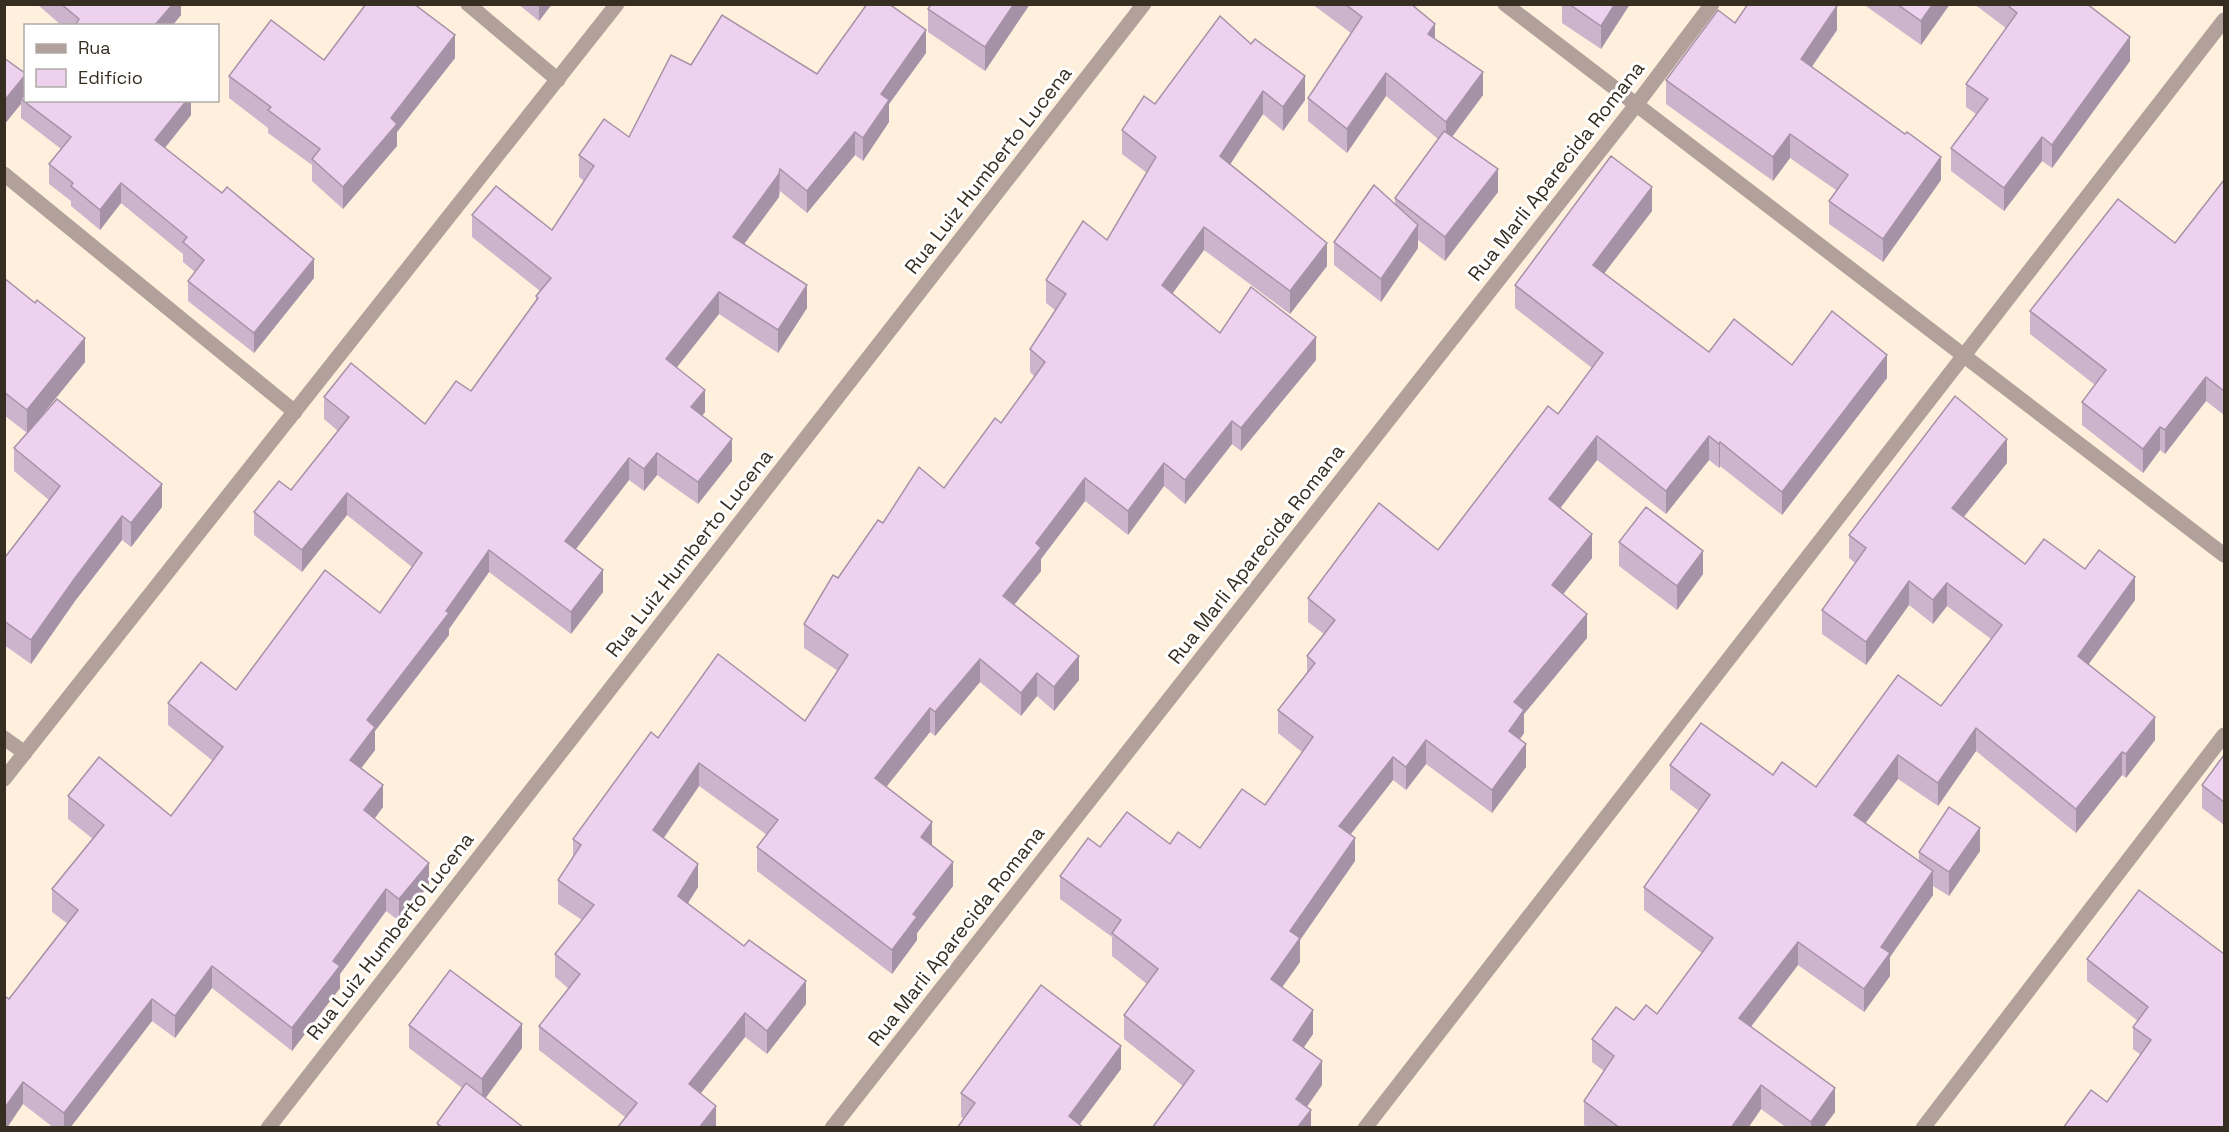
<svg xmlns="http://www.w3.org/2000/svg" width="2229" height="1132" viewBox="0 0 2229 1132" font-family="'Space Grotesk',sans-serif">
  <rect width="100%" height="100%" fill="#fef0dd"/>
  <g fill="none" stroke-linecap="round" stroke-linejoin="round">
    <g stroke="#b1a19a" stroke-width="15">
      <polyline points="468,4 558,80"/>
      <polyline points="1505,4 2224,555"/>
      <polyline points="4,174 295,412"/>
      <polyline points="4,738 25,753"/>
      <polyline points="4,779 617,4"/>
      <polyline points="268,1128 1144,4"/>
      <polyline points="832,1128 1636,105 1712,4"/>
      <polyline points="1365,1128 2224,20"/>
      <polyline points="1923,1128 2224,735"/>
    </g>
  </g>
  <g fill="#ccb4cd">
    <polygon points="37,4 181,4 181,15 172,26 62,26"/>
    <polygon points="518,4 552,4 539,21"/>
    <polygon points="1030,4 985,71 928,32 928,9"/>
    <polygon points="1312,4 1411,4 1435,39 1483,95 1452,137 1498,192 1445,261 1418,240 1418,248 1381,302 1334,265 1334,242 1395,204 1395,198 1438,139 1386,96 1347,153 1308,121 1308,98 1351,33"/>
    <polygon points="1562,4 1630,4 1601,49 1562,23"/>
    <polygon points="1863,4 1950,4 1921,45"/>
    <polygon points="1974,4 2087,4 2130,61 2052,168 2042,161 2004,211 1951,171 1951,148 1976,114 1966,107 1966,84 2006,28"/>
    <polygon points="1220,16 1305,100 1283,131 1263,114 1230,164 1327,266 1290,314 1204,250 1172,294 1220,333 1316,360 1241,451 1232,444 1185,504 1164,486 1128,535 1085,501 1041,559 1041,571 1014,605 1079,680 1054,711 1037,696 1021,716 980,682 935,736 930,732 886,787 932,846 953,886 917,933 917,940 892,974 757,871 757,847 767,835 699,786 664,838 698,887 688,903 806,1004 767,1054 745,1037 701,1093 716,1128 625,1117 539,1050 539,1026 569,989 555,977 555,954 582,920 558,904 558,880 573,858 573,839 658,738 805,721 838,671 804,648 804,624 838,578 883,523 944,488 1001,423 1035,377 1030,372 1030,349 1055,310 1046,303 1046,280 1107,240 1147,173 1122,154 1122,130 1155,104"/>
    <polygon points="1735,23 1837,30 1812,67 1941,180 1883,262 1829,224 1829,201 1836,190 1790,158 1773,181 1666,104 1666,80"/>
    <polygon points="926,53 889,104 889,122 863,161 855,155 807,213 780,191 779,197 744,244 807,308 778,353 719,314 677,367 705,412 702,416 732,461 698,504 657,475 644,491 629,480 576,549 603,592 571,634 489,572 449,629 449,635 375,731 375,750 361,768 383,807 374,819 429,885 399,921 386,911 340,974 340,988 292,1051 212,988 175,1038 152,1021 70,1128 54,1128 23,1104 9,999 68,924 52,912 52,889 93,839 68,819 68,796 171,816 213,761 168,725 168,703 236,690 380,613 412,567 347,515 302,572 254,535 254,512 291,490 338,431 324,419 324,397 425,424 471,391 536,301 536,296 540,291 472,237 472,215 552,230 584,181 579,177 579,155 629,137 691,65 817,74"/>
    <polygon points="4,58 26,100 191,100 191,115 165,148 314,278 254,353 188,301 188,281 195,272 183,262 183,254 121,203 100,230 71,206 71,201 49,184 49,164 61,149 21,118 21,104"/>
    <polygon points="455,58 397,132 397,146 343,209 312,181 312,165 268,133 268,128 229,98 229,76 324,60"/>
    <polygon points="2224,180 2224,415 2206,401 2165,454 2160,450 2143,473 2082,425 2082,402 2095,385 2030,334 2030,311 2175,243"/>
    <polygon points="1652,211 1604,273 1709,352 1792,365 1887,378 1782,515 1720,466 1719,468 1709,460 1666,514 1597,460 1560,508 1592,558 1563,594 1587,638 1524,714 1524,733 1520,739 1526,767 1492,813 1426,764 1406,790 1393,780 1351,834 1355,861 1300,940 1300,962 1282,987 1313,1034 1303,1048 1322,1085 1307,1107 1311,1128 1183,1086 1124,1039 1124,1015 1147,984 1112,956 1112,937 1060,899 1060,876 1100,847 1170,844 1200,848 1265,805 1302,752 1278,733 1278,710 1307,673 1307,656 1324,634 1308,622 1308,598 1438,550 1558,414 1592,368 1515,308 1515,285"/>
    <polygon points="4,278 85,362 33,426 162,507 131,547 122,540 75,601 31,664 4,645 4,555 6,556 49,500 14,471 14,448 27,433 4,415"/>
    <polygon points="2007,463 1964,517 2025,564 2085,569 2135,600 2088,664 2155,740 2126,778 2122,775 2076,833 1976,751 1938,806 1898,779 1865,823 1919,861 1919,852 1980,851 1949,896 1933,886 1933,895 1890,957 1890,976 1864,1012 1798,965 1751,1027 1835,1112 1823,1128 1787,1128 1761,1109 1748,1128 1588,1128 1584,1125 1584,1101 1604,1071 1592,1062 1592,1039 1634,1020 1657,1014 1702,953 1644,910 1644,887 1699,811 1670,789 1670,765 1773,775 1816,787 1941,706 1991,639 1947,606 1933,624 1909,605 1866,665 1822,634 1822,610 1855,563 1849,558 1849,535"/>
    <polygon points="1619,542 1703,574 1677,610 1619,566"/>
    <polygon points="2224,755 2224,825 2202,808 2202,785"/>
    <polygon points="2224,954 2107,1102 2141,1055 2133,1049 2133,1027 2138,1021 2087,981 2087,959"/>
    <polygon points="409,1025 522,1048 485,1098 524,1128 437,1128 437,1123 462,1088 409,1048"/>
    <polygon points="1121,1069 1080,1124 964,1119 961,1117 961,1093"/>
  </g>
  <g fill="#a692a7">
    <polygon points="173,4 181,4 181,15 172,26 154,26"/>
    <polygon points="539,4 552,4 539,21"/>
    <polygon points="1014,4 1030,4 985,71 985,47"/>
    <polygon points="1615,4 1630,4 1601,49 1601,26"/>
    <polygon points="1933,4 1950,4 1921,45 1921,21"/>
    <polygon points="1837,6 1837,30 1801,82 1801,59"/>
    <polygon points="1435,24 1435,48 1428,34"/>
    <polygon points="926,30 926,53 889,104 889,122 863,161 863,138 881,94"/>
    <polygon points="455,35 455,58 397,132 397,146 343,209 343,187 391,118"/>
    <polygon points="2130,37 2130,61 2052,168 2052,145"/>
    <polygon points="1483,72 1483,95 1446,145 1446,122"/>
    <polygon points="1386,73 1386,96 1347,153 1347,129"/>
    <polygon points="26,74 26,98 21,99 21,104 4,125 4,101"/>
    <polygon points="1305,76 1305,100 1283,131 1283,107"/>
    <polygon points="1263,91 1263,114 1220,180 1220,156"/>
    <polygon points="187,100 191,100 191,115 155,160 155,140"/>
    <polygon points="855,132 855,155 807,213 807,191"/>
    <polygon points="1790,134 1790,158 1773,181 1773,157"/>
    <polygon points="2042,137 2042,161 2004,211 2004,188"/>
    <polygon points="1941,157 1941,180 1883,262 1883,239"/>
    <polygon points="780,169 779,197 733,259 733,237"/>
    <polygon points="1498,169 1498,192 1445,261 1445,237"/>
    <polygon points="121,183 121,203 100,230 100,210"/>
    <polygon points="1652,187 1652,211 1593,288 1593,265"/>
    <polygon points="1418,225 1418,248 1381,302 1381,279"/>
    <polygon points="1204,227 1204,250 1162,308 1162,285"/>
    <polygon points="1327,243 1327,266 1290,314 1290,291"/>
    <polygon points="314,259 314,278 254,353 254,333"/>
    <polygon points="807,285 807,308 778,353 778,330"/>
    <polygon points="719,292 719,314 666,381 666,359"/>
    <polygon points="1316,337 1316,360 1241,451 1241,428"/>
    <polygon points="85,338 85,362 27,434 27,410"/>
    <polygon points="1887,355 1887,378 1782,515 1782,492"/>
    <polygon points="2206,377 2206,401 2165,454 2165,430"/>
    <polygon points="705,390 705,412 691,430 691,407"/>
    <polygon points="1232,421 1232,444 1185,504 1185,480"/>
    <polygon points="2160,427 2160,450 2143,473 2143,449"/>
    <polygon points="1597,436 1597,460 1549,523 1549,499"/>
    <polygon points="1709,436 1709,460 1666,514 1666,491"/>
    <polygon points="732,439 732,461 698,504 698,482"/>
    <polygon points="2007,439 2007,463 1952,531 1952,508"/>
    <polygon points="1720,442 1720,466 1719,468 1719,444"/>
    <polygon points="657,453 657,475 644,491 644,469"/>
    <polygon points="629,458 629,480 565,563 565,541"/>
    <polygon points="1164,463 1164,486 1128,535 1128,511"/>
    <polygon points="1085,478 1085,501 1041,559 1041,571 1003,619 1003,596 1036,543"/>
    <polygon points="162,484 162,507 131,547 131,523"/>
    <polygon points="347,493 347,515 302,572 302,550"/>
    <polygon points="122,516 122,540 75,601 31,664 31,640 75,578"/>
    <polygon points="1592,534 1592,558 1552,608 1552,585"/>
    <polygon points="489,550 489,572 449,629 449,635 375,731 375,750 350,783 350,760 367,720"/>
    <polygon points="1703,551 1703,574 1677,610 1677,586"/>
    <polygon points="603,570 603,592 571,634 571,612"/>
    <polygon points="2135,577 2135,600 2078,679 2078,656"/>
    <polygon points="1909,581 1909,605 1866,665 1866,642"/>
    <polygon points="1947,583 1947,606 1933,624 1933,600"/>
    <polygon points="1587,614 1587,638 1524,714 1524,733 1509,754 1509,731 1514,702"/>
    <polygon points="1079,656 1079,680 1054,711 1054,687"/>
    <polygon points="980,659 980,682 935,736 935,712"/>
    <polygon points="1037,673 1037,696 1021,716 1021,693"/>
    <polygon points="930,708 930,732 875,801 875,778"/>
    <polygon points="2155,717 2155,740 2126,778 2126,754"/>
    <polygon points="1976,728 1976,751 1938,806 1938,783"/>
    <polygon points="1426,740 1426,764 1406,790 1406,767"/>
    <polygon points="1526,744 1526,767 1492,813 1492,790"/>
    <polygon points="2122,752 2122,775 2076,833 2076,809"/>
    <polygon points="1898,755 1898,779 1854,839 1854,815"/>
    <polygon points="1393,757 1393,780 1339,849 1339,826"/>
    <polygon points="699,763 699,786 653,853 653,830"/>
    <polygon points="383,785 383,807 364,833 364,810"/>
    <polygon points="932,822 932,846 921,861 921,837"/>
    <polygon points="1980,828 1980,851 1949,896 1949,872"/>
    <polygon points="1355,838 1355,861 1300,940 1300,962 1271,1003 1271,979 1290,931"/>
    <polygon points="953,862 953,886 917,933 917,940 892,974 892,950 913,914"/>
    <polygon points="429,863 429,885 399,921 399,899"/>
    <polygon points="698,864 698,887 678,919 678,896"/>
    <polygon points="1933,871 1933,895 1890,957 1890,976 1864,1012 1864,989 1881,947"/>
    <polygon points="386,889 386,911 340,974 340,988 292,1051 292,1028 333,961"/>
    <polygon points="1798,942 1798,965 1739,1042 1739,1018"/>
    <polygon points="212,966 212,988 175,1038 175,1016"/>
    <polygon points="806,981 806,1004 767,1054 767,1031"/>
    <polygon points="152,999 152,1021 70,1128 64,1128 64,1113"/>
    <polygon points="1313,1010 1313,1034 1293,1063 1293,1040"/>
    <polygon points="745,1013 745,1037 689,1108 689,1084"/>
    <polygon points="522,1024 522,1048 482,1103 482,1079"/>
    <polygon points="1121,1046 1121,1069 1077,1128 1069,1116"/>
    <polygon points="1322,1061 1322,1085 1296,1122 1296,1099"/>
    <polygon points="23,1082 23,1104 7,1128 4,1128 4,1109"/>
    <polygon points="1761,1085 1761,1109 1748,1128 1731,1128"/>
    <polygon points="1835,1088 1835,1112 1823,1128 1811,1128 1811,1122"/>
    <polygon points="716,1106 716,1128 699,1128"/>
    <polygon points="1311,1110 1311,1128 1297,1128"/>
  </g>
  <g fill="#edd1ee" stroke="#a692a7" stroke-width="1.5">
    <polygon points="61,4 173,4 154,26 75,26 79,19"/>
    <polygon points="366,4 414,4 455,35 391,118 397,124 343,187 312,159 320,149 268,110 271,107 229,76 271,20 324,60"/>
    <polygon points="867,4 889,4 926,30 881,94 889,100 863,138 855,132 807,191 780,169 779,174 733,237 807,285 778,330 719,292 666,359 705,390 691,407 732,439 698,482 657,453 644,469 629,458 565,541 603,570 571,612 489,550 446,611 449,613 367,720 375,727 350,760 383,785 364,810 429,863 399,899 386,889 333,961 340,966 292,1028 212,966 175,1016 152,999 64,1113 23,1082 4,1109 4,996 9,999 78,910 52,889 104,825 68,796 99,757 171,816 223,747 168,703 201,662 236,690 325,570 380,613 422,553 347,493 302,550 254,512 279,481 291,490 349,417 324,397 351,363 425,424 456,381 471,391 538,298 536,296 551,278 472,215 496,186 552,230 594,166 579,155 604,119 629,137 671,55 691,65 722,15 817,74"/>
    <polygon points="931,4 1014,4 985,47 928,9"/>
    <polygon points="1345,4 1411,4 1435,24 1428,34 1483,72 1446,122 1386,73 1347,129 1308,98 1362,17"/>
    <polygon points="1569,4 1615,4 1601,26"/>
    <polygon points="1748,4 1835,4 1837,6 1801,59 1905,134 1907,132 1941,157 1883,239 1829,201 1848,175 1790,134 1773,157 1666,80 1718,10 1735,23"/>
    <polygon points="1897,4 1933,4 1921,21"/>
    <polygon points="2006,4 2087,4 2130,37 2052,145 2042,137 2004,188 1951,148 1988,99 1966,84 2017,13"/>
    <polygon points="1220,16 1251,44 1255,39 1305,76 1283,107 1263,91 1220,156 1327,243 1290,291 1204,227 1162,285 1220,333 1251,287 1316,337 1241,428 1232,421 1185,480 1164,463 1128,511 1085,478 1036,543 1041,548 1003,596 1079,656 1054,687 1037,673 1021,693 980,659 935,712 930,708 875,778 932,822 921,837 953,862 913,914 917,917 892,950 757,847 778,820 699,763 653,830 698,864 678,896 744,946 749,940 806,981 767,1031 745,1013 689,1084 716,1106 699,1128 617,1128 637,1103 539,1026 580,974 555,954 594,905 558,880 581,845 573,839 651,732 658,738 718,654 805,721 848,655 804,624 833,575 838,578 878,520 883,523 919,467 944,488 995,418 1001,423 1045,362 1030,349 1066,294 1046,280 1083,221 1107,240 1156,157 1122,130 1144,96 1155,104"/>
    <polygon points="4,58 26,74 4,101"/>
    <polygon points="26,92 26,100 187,100 155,140 222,193 227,187 314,259 254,333 188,281 204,260 183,242 187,237 121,183 100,210 71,186 73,183 49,164 71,137 21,99"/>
    <polygon points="1444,131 1498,169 1445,237 1395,198"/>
    <polygon points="1611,156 1652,187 1593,265 1709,352 1734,319 1792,365 1832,311 1887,355 1782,492 1720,442 1719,444 1709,436 1666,491 1597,436 1549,499 1592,534 1552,585 1587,614 1514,702 1524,710 1509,731 1526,744 1492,790 1426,740 1406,767 1393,757 1339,826 1355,838 1290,931 1300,938 1271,979 1313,1010 1293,1040 1322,1061 1296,1099 1311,1110 1297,1128 1152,1128 1194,1071 1124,1015 1158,969 1112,933 1121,920 1060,876 1088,838 1100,847 1127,812 1170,844 1178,832 1200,848 1242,789 1265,805 1313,737 1278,710 1315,663 1307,656 1335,620 1308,598 1379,503 1438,550 1548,406 1558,414 1603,353 1515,285"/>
    <polygon points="2224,180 2224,391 2206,377 2165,430 2160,427 2143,449 2082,402 2106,370 2030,311 2118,199 2175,243"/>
    <polygon points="1374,185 1418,225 1381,279 1334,242"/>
    <polygon points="4,278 35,303 37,300 85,338 27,410 4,392"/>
    <polygon points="1955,396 2007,439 1952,508 2025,564 2044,539 2085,569 2099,550 2135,577 2078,656 2155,717 2126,754 2122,752 2076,809 1976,728 1938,783 1898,755 1854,815 1933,871 1881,947 1890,953 1864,989 1798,942 1739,1018 1835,1088 1811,1122 1761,1085 1731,1128 1620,1128 1584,1101 1614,1056 1592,1039 1616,1007 1634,1020 1646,1005 1657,1014 1713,938 1644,887 1710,795 1670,765 1701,723 1773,775 1782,762 1816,787 1898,675 1941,706 2002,625 1947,583 1933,600 1909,581 1866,642 1822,610 1866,548 1849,535"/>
    <polygon points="57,399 162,484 131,523 122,516 75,578 31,640 4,621 4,555 6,556 60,486 14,448"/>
    <polygon points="1646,507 1703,551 1677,586 1619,542"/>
    <polygon points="2224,755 2224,802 2202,785"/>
    <polygon points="1949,807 1980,828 1949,872 1919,852"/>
    <polygon points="2139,890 2224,954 2224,1128 2063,1128 2091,1090 2107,1102 2151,1040 2133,1027 2148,1007 2087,959"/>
    <polygon points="450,970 522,1024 482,1079 409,1025"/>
    <polygon points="1041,985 1121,1046 1069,1116 1084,1128 957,1128 975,1103 961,1093"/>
    <polygon points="466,1083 524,1128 443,1128 437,1123"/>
  </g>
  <g text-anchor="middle" stroke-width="6" stroke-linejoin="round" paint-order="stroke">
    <g font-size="20" fill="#372e22" stroke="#fff">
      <text transform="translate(988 170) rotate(-52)" y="7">Rua Luiz Humberto Lucena</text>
      <text transform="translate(1556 171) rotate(-52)" y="7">Rua Marli Aparecida Romana</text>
      <text transform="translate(689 553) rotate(-52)" y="7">Rua Luiz Humberto Lucena</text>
      <text transform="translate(1256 554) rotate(-52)" y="7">Rua Marli Aparecida Romana</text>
      <text transform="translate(390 936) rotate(-52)" y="7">Rua Luiz Humberto Lucena</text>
      <text transform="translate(956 936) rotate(-52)" y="7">Rua Marli Aparecida Romana</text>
    </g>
  </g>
  <rect width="2229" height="1132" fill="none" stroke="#372e22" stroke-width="12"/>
  <rect x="24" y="24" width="195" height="78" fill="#ffffff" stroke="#afaba7" stroke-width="1.5"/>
  <rect x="36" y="44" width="30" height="9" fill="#b1a19a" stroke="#afaba7" stroke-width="1.5"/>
  <text x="78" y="54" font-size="18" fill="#372e22">Rua</text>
  <rect x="36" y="69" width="30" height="18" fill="#edd1ee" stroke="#afaba7" stroke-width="1.5"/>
  <text x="78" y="84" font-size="18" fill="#372e22">Edifício</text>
</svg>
